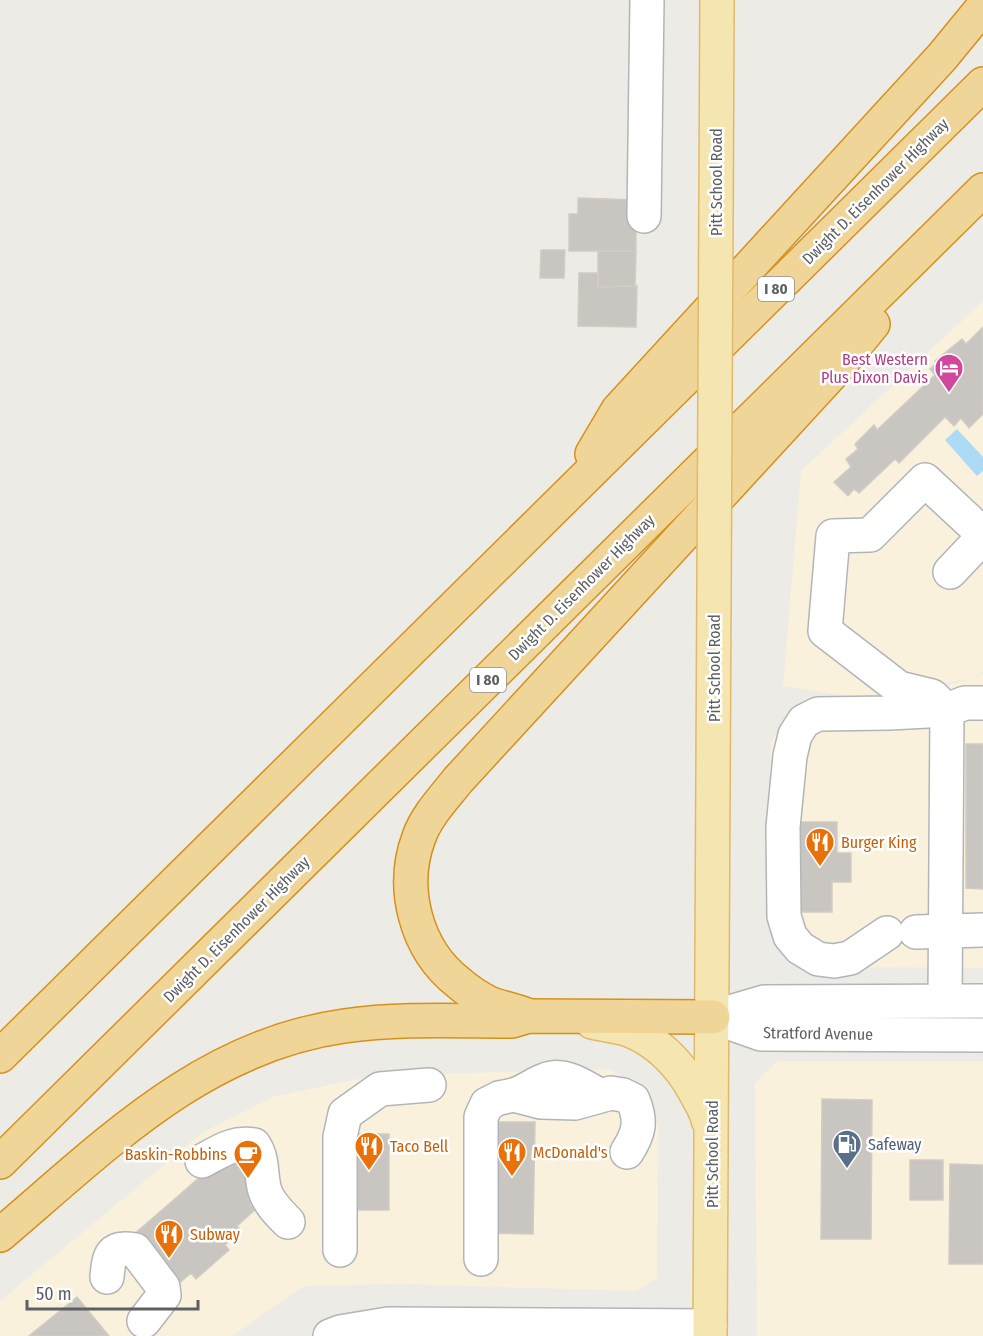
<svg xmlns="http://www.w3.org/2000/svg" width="983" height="1336" viewBox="0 0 983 1336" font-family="'Fira Sans Condensed',sans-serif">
  <rect width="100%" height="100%" fill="#edebe5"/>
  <g fill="#faf1dd">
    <polygon points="983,301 983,671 972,679 983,674 983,968 851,967 791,949 766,920 771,742 788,716 921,705 944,686 971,679 942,683 921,702 874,700 783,686 801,471"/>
    <polygon points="778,1061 983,1061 983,1336 757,1336 755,1083"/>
    <polygon points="608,1069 643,1088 658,1124 657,1278 636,1291 400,1284 304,1286 232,1336 0,1336 0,1301 202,1133 273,1097 372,1076"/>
  </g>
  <polygon fill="#addaf5" points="957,429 983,457 983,471 977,476 945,440"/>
  <g fill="#c9c6c1" stroke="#d1ccc4" stroke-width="1.5">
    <polygon points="578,198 636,200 636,251 569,251 569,214 578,214"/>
    <polygon points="541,250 565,250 564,278 540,278"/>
    <polygon points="598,251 636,251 635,286 598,287"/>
    <polygon points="579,273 598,273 598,287 637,286 636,327 578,326"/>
    <polygon points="983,327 983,414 969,428 961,418 954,426 945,417 899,463 895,459 859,493 854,489 848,496 834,482 851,467 846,459 858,449 855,444 874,425 877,430 935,375 930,369 937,363 935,361 962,339 966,344"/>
    <polygon points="966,744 983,744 983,889 966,888"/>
    <polygon points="790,822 837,822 837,853 851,853 851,882 832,882 832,912 790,912"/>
    <polygon points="822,1099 872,1100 871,1239 821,1239"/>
    <polygon points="490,1122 535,1122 533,1234 489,1233"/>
    <rect x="348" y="1134" width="41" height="76"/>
    <polygon points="223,1157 256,1157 255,1200 250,1204 255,1210 237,1226 241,1231 225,1245 229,1250 196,1279 191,1273 176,1286 132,1236"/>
    <rect x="910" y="1160" width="33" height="40"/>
    <polygon points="950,1164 983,1165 983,1264 949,1264"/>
    <polygon points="77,1297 109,1336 29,1336"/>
  </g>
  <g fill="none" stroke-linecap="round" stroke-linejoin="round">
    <g stroke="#b2b5b8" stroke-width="36">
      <g id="minor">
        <polyline points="644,216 647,0"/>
        <polyline points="950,572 983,537"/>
        <polyline points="943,707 932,696 899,688 825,631 833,536 870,535 925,480 983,534"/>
        <polyline points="916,932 983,930"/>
        <polyline points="887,933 850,958 834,961 818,959 800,948 790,936 784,916 783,827 790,756 795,735 804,721 818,714 889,713 947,710"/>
        <polyline points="945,1000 947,710 965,703 983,703"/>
        <polyline points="713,1017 761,1034 983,1035"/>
        <polyline points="713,1017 764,1002 983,1001"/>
        <path d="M514,1095C526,1091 534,1084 545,1080C564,1072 583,1086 599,1095"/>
        <path d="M202,1161C219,1152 234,1141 254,1145C264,1160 260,1175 265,1191C269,1203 279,1213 288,1222"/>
        <polyline points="340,1250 340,1137 345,1114 380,1089 429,1085"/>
        <path d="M481,1259V1117L487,1104L499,1098L514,1095L541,1102L575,1103L611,1093L623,1095L633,1100C642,1122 639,1133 627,1152"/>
        <path d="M107,1277C109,1256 110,1245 135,1250L163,1287L164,1295L144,1321"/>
        <polyline points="330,1336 340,1332 388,1324 710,1326"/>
      </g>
    </g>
    <g stroke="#e1b96a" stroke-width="36">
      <g id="major">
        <polyline points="716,208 717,0"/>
        <path d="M592,1022C604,1025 618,1026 629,1030C657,1041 680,1064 694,1090C699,1100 706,1109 708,1120"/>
        <polyline points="710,1336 714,591"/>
      </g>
    </g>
    <g stroke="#d7911b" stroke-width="36">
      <g id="highway">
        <polyline points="592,454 618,410 942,57 983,7"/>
        <path d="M529,1016C516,1010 501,1008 489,1003C479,998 467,990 459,983C415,949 400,887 419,837C427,815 444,798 458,780L838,367L873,324"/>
        <polyline points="0,1056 983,84"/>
        <polyline points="0,1162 983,190"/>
        <path d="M0,1235C105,1146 202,1046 344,1026C400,1018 457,1021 512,1021L529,1016L713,1017"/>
      </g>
    </g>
    <use href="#minor" stroke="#fff" stroke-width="33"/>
    <use href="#major" stroke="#f5e6b1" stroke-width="33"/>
    <use href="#highway" stroke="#f0d598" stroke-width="33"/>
    <g stroke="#e1b96a" stroke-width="36" stroke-linecap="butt">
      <polyline id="major-bridge" points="714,591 716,208"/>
    </g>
    <use href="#major-bridge" stroke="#f5e6b1" stroke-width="33"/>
  </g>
  <defs>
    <g id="hotel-pin" transform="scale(1.5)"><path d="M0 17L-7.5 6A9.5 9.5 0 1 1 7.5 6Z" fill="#d1479c" stroke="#fff"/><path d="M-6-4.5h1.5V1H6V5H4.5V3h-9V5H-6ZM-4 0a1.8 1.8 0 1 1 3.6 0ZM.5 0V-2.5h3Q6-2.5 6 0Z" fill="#fff"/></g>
    <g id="restaurant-pin" transform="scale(1.5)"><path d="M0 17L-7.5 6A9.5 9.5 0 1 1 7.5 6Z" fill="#e8710a" stroke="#fff"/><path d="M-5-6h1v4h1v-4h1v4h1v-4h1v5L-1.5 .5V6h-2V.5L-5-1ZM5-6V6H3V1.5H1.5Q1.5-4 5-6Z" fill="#fff"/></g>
    <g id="fuel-pin" transform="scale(1.5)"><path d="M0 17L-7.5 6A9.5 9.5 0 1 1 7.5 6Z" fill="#5c6f8a" stroke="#fff"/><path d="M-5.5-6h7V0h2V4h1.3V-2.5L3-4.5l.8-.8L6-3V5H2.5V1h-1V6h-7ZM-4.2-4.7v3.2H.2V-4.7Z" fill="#fff"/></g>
    <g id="cafe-pin" transform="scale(1.5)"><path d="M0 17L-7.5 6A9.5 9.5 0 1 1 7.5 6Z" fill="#e8710a" stroke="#fff"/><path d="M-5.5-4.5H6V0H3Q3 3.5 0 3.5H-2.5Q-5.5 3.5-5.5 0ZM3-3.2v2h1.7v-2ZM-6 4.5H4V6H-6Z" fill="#fff"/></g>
  </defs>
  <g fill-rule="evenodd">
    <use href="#hotel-pin" x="949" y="368"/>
    <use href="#restaurant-pin" x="820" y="842"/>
    <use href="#fuel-pin" x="847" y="1144"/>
    <use href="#restaurant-pin" x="369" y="1146"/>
    <use href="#restaurant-pin" x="512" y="1152"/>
    <use href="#cafe-pin" x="248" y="1154"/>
    <use href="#restaurant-pin" x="169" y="1234"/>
  </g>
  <g text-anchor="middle" stroke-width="5" stroke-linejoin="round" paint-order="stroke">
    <g fill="#fff" stroke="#8e9092" stroke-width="1.5">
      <rect x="758" y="277" width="36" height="24" rx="4.5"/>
      <rect x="470" y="668" width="36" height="24" rx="4.5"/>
    </g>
    <g font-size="15" font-weight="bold" fill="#5d6063">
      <text x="776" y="294">I 80</text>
      <text x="488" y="685">I 80</text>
    </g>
    <g font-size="16" fill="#5d6063" stroke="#fff">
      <text transform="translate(716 182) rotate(-90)" y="6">Pitt School Road</text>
      <text transform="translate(875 191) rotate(-45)" y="6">Dwight D. Eisenhower Highway</text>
      <text transform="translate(581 587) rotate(-45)" y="6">Dwight D. Eisenhower Highway</text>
      <text transform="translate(714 668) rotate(-90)" y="6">Pitt School Road</text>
      <text transform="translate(236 929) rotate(-45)" y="6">Dwight D. Eisenhower Highway</text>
      <text transform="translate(818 1033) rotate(1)" y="6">Stratford Avenue</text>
      <text transform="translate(712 1154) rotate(-90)" y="6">Pitt School Road</text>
    </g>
    <g font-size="16" fill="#b23c85" stroke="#fff" text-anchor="end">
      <text x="928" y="365">Best Western<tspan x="928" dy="18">Plus Dixon Davis</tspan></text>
    </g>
    <g font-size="16" fill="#c56008" stroke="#fff" text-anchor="start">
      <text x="841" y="848">Burger King</text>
      <text x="390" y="1152">Taco Bell</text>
      <text x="533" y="1158">McDonald's</text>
      <text x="227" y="1160" text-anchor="end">Baskin-Robbins</text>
      <text x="190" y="1240">Subway</text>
    </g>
    <g font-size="16" fill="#4e5e75" stroke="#fff" text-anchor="start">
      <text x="868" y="1150">Safeway</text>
    </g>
  </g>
  <path d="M27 1300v9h171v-9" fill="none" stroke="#5d6063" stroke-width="3"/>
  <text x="36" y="1300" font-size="18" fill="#5d6063" stroke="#ffffff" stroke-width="4.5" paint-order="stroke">50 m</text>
</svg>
